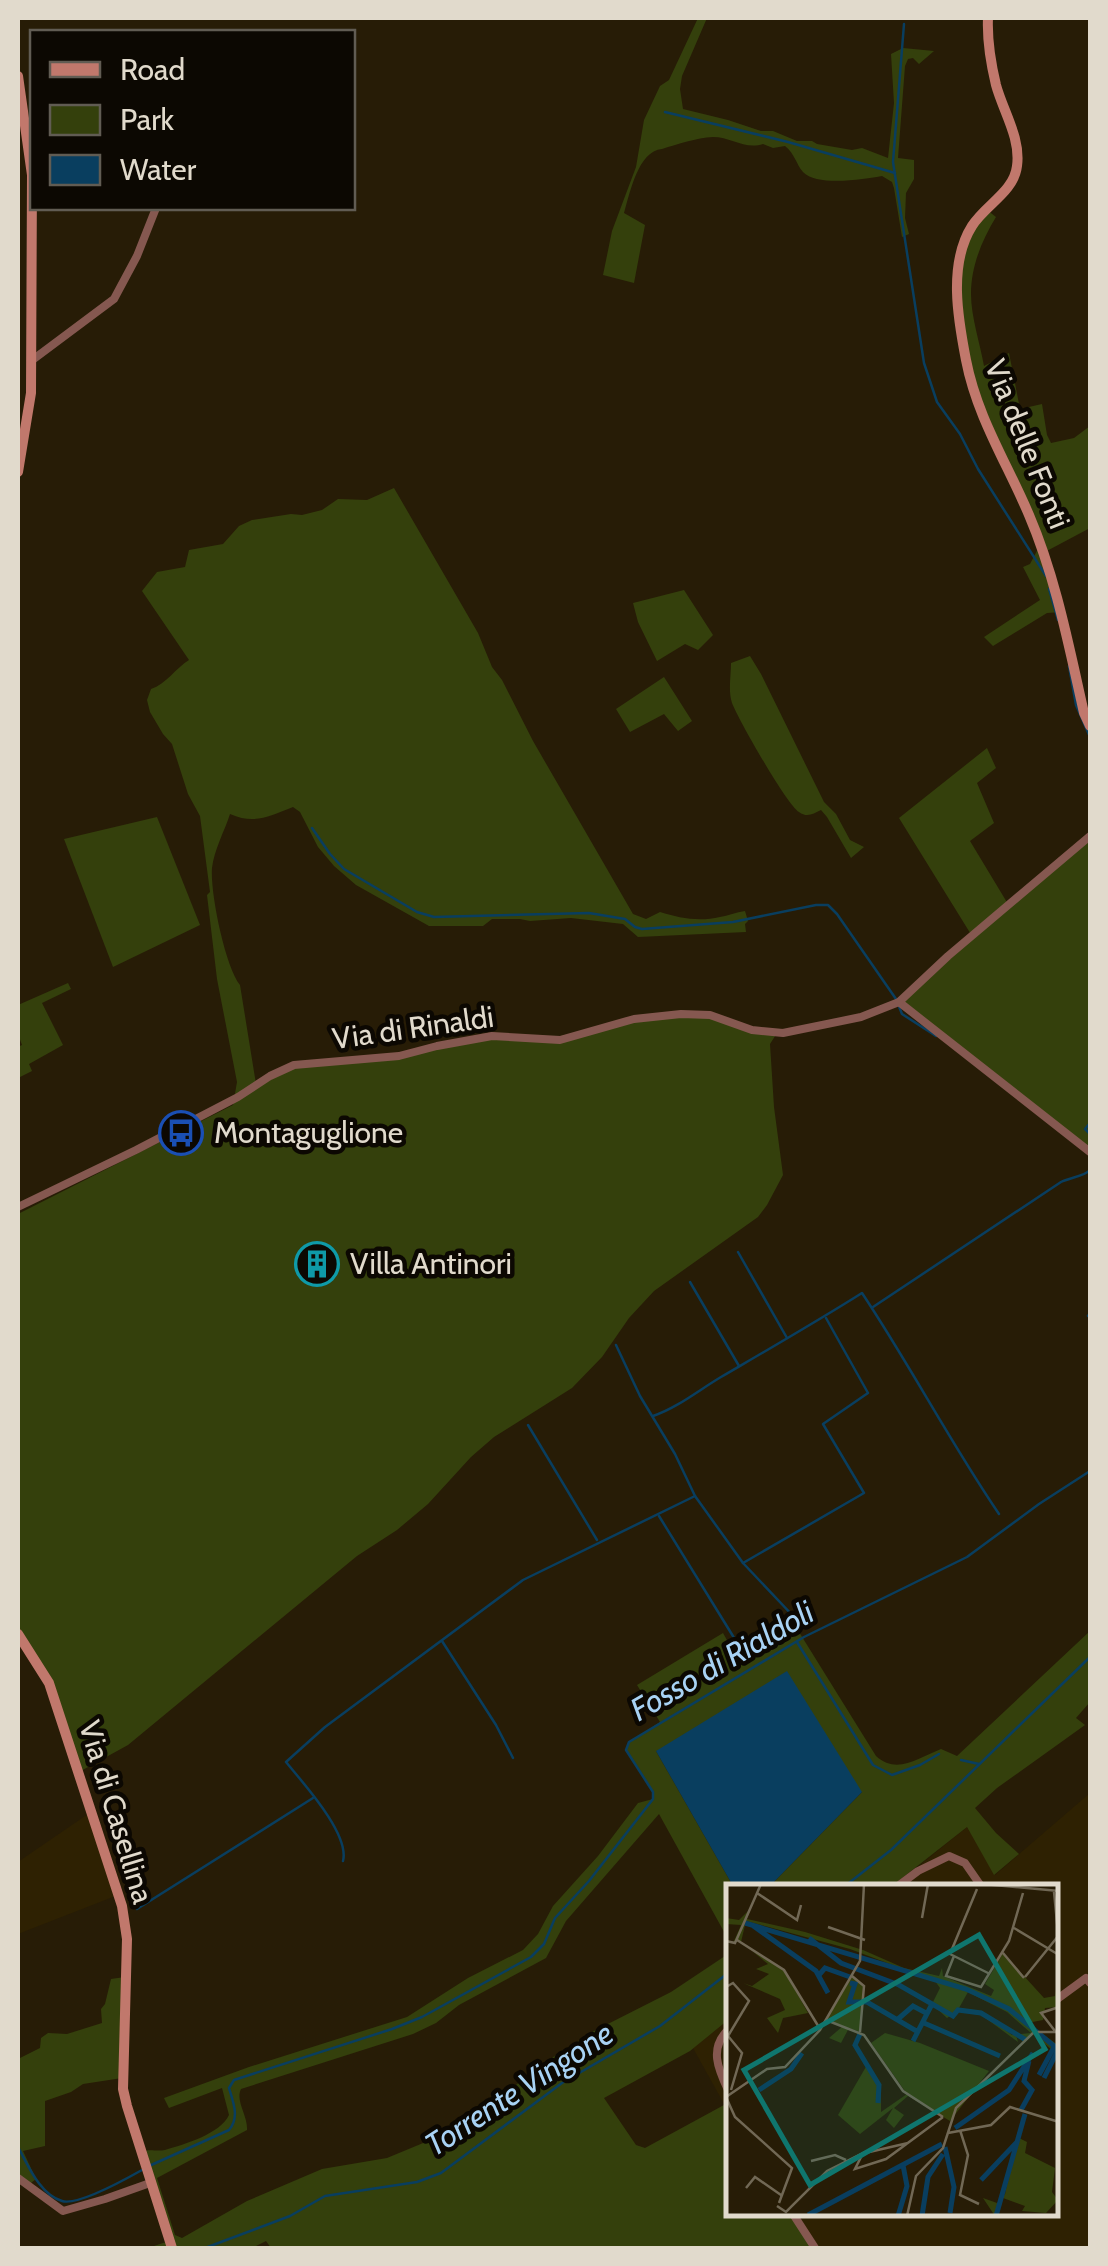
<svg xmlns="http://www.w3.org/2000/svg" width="1108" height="2266" viewBox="0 0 1108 2266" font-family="Cabin,sans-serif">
  <rect width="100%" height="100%" fill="#271c06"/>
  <g fill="#2e2102">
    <polygon points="1090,1793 1090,2248 815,2248 793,2214 1056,2214 1056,1886 894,1886 967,1827 995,1875"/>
    <polygon points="91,1812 118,1895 18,1934 18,1862"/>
    <polygon points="728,2020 728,2111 693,2048"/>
  </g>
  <g fill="#34400c">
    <path d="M698,18H707L682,76L680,89L683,109L728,120L761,131H773L797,141H812L817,144L852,150L862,148L888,158L894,103L891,54L903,48L934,51L919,64L913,58L908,59L905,66L898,158L914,160V179L906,193L905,218L909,234L902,237L894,188L892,182L882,176C865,179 817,187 803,172C796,164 795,154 785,146L773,148L763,144C745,150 731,137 713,137C696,138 678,144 662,149C638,151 630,193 624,213L645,225L634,283L603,275L612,231L636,167L644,120L660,86L669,80Z"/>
    <path d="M987,210L996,217C982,240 971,266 971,294C971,317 980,343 984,366L1009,353L1020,409L1042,404L1047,435L1051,443L1074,438L1090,426V528L1043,553L1061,612L1047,613L993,646L984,637L1040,600L1023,567L1030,564L1040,545L966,362L959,260L972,226Z"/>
    <path d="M394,488L478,633L492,667L502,680L533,741L633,914L646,919L660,912C679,918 699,922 720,917C728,916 736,912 745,911L748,921L745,924L746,932L638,937L623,924L571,918L530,921L520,919H492L483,926H429L356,885L334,866L318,847L300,812L293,807C269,816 255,825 230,814C225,830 214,850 212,868C210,892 225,966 240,985L256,1084L294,1065L399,1056L492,1036L543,1040L634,1019L710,1015L752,1030L777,1033L770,1044L774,1107L783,1175L767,1205L758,1217L654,1291L629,1318L602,1357L572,1388L494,1437L471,1457L428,1504L397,1530L357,1556L128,1745L79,1772L59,1712L18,1634V1214L233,1105L237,1082L217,979L207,895L210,892L200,816L188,794L172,744L163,734L150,712L147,700L151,689C166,684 176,668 189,660L142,591L157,572L185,567L189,550L223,544L239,526L252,520L291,514L302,515L322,510L338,499L367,500Z"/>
    <polygon points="684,590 713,635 698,650 685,644 657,661 638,622 633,603"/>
    <path d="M750,656L761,674L824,802L836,814L850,840L864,847L851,858L827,817L821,810C813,814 807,818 799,812C787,805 738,719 732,703C728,691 731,675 731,663Z"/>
    <polygon points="664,677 692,721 678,731 664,714 630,732 616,709"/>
    <polygon points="987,748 996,768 977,783 994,823 970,841 1008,904 1090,837 1090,1152 899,1002 972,936 899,818"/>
    <polygon points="157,817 200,925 113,967 64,839"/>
    <polygon points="68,983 71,989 42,1003 63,1045 29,1064 32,1071 18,1078 18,1047 22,1045 18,1034 18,1005"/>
    <path d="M1090,1631V1702L1076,1718L1085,1725L997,1788L975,1808L996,1833L1019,1854L994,1875L967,1827L892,1886H770L862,1792L656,1751L733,1886H728V1939L659,1814L566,1921L546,1958L459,2005L436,2023L413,2034L241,2089C235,2101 248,2116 247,2130L157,2178L175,2235L182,2238L247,2201L322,2169L387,2158L428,2141L462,2123L498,2099L544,2063L594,2031L671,1992L728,1954V2020L690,2051L604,2098L636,2145L645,2148L724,2105L728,2111V2214H793L815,2248H271L266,2241L252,2248H148L169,2241L141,2152C151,2148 155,2152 165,2150C185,2144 220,2134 229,2115L222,2088L169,2108L164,2098L249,2067L407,2017L468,1978L523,1950L538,1934L553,1906L598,1856L638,1803L653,1799V1792L626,1750L629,1742L660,1722L637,1685L723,1633L738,1660L799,1632L876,1756C897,1775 918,1758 941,1749L957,1756Z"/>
    <polygon points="125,1977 122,2078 83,2084 71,2092 45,2101 45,2146 23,2151 36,2179 27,2186 18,2178 18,2059 40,2048 41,2038 48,2033 67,2034 102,2023 101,2009 105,2004 111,1979"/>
  </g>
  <polygon fill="#093e5f" points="787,1671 862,1792 770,1886 733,1886 656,1751"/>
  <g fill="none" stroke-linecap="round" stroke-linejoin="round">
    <g stroke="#093e5f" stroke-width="2.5">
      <polyline points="904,24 893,162 924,363 937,402 960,434 978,469 1046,576"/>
      <polyline points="665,112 788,142 895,173"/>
      <polyline points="1049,589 1058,620"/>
      <polyline points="1069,666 1076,705 1090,737"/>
      <polyline points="312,828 330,854 344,869 417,912 434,917 589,913 625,919 635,927 642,929 733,922 816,905 828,905 837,914 896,999 902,1014 936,1036"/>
      <polyline points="1090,1123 1085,1129 1090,1134"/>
      <polyline points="738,1252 787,1338"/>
      <polyline points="690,1282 739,1366"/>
      <path d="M873,1307L1061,1182C1069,1178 1085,1176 1090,1170"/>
      <polyline points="1088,1316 1090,1313"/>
      <polyline points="616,1345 640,1396 675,1454 695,1496 743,1563 795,1618"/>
      <path d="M653,1416C677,1408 699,1390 721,1377C769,1349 816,1322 862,1293C910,1365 950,1442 999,1514"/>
      <polyline points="528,1425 597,1540"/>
      <polyline points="659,1516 744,1654"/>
      <polyline points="743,1563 864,1493 823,1424 868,1393 826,1318"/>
      <polyline points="442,1641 496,1725 513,1758"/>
      <polyline points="797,1642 873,1765 892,1775 920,1765 939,1754"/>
      <polyline points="961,1760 979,1764"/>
      <path d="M343,1861C350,1834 303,1783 286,1762L325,1727L523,1580L695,1496"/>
      <polyline points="845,1886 891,1850 1090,1657"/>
      <polyline points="137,1909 313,1798"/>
      <path d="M18,2147C28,2165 40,2195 62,2201C78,2206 126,2179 142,2170"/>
      <path d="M149,2166L229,2130C240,2117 233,2102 229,2088L234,2080L392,2029L422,2017L531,1957L544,1944L555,1918L589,1881L653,1799V1792L626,1750L629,1742L804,1637L967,1557L1039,1504L1090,1471"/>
      <polyline points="205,2248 290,2216 325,2196 417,2182 441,2173 562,2083 660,2026 728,1973"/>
    </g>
    <g stroke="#855850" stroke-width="8">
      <polyline points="31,361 114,299 137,256 156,208"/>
      <polyline points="899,1002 1090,1152"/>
      <polyline points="18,1207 136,1150 238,1097 270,1076 294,1065 399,1056 437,1046 492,1036 560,1040 634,1019 681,1014 710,1015 752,1030 783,1033 861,1017 899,1002 948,956 1090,836"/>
      <polyline points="898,1886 918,1871 949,1856 965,1863 981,1886"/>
      <polyline points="1056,2000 1086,1978 1090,1983"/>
      <path d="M728,2030C709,2048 718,2069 728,2090"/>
      <polyline points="18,2178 63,2211 105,2199 150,2183"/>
      <polyline points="793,2214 815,2248"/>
    </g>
    <g stroke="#c1786c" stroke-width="10">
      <path d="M988,18C987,40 991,64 996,85C1003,111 1021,138 1017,166C1014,192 985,205 972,226C948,264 958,319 966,360C977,417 1007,463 1029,515C1056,578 1069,647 1084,713L1090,726"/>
      <polyline points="18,76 32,175 31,393 18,472"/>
      <polyline points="18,1634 49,1683 122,1906 127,1939 123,2089 127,2106 172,2248"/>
    </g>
  </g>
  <defs>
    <g id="bus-ring" transform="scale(2.25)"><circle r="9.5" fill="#0c0802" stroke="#1a4fb4" stroke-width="1.5"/><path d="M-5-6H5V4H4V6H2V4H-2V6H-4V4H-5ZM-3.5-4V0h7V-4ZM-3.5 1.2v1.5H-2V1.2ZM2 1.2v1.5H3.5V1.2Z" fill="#1a4fb4"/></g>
    <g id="building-ring" transform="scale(2.25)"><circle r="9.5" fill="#0c0802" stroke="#0f9aa8" stroke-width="1.5"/><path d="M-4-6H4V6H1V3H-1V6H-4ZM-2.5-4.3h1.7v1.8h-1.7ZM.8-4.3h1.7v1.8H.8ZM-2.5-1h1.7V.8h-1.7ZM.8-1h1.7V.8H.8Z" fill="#0f9aa8"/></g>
  </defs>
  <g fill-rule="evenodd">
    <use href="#bus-ring" x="181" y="1133"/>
    <use href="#building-ring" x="317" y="1264"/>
  </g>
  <g text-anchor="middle" stroke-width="9" stroke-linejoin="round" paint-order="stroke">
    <g font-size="30" fill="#e1dacc" stroke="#0c0802">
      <text transform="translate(1027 444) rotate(68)" y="10">Via delle Fonti</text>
      <text transform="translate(413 1028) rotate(-8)" y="10">Via di Rinaldi</text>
      <text transform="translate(116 1812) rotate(73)" y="10">Via di Casellina</text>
    </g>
    <g font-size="30" fill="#e1dacc" stroke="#0c0802" text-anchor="start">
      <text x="214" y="1143">Montaguglione</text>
      <text x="350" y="1274">Villa Antinori</text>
    </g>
    <g font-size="32" font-style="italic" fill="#a8d2f4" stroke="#0c0802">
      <text transform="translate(722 1661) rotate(-30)" y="11">Fosso di Rialdoli</text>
      <text transform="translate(519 2089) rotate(-33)" y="11">Torrente Vingone</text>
    </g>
  </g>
  <g transform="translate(726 1884)">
    <rect width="332" height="332" fill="#271c06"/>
    <path d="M25,24L21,35L79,48L137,66L178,84L213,92L216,84L217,92L265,112L268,106L259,100L277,69L318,114L329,112L332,93V123L319,124L317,136L301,139L332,161V171L307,150L299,158L290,151L292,158L254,130L232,126L221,134L206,120L214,104L209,97L124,65L20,37L15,58L0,57H8L15,41L0,40V34L13,36ZM242,108L281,128L305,149L286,151L255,127L233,124ZM26,67L58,86L82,129L57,134L52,149L41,134L59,126L54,115L17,99L26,102L43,90L30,85L42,80ZM126,92L137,101L134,148L123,144L115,159L103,154L117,142L100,136ZM159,149L194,159L263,187L224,237L182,212L168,224L178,231L168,244L160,236L167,224L134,250L112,231L141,181L134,169L155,201V228L181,210L145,159ZM291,253L301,258L299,269L329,284L326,308L332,316L320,329L296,327L299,322L277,314L269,332L257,314L271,319L279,310Z" fill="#34400c" fill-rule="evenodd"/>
    <path fill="none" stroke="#093e5f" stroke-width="5" d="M19,39L240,105L283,125L333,166M26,41L90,87L102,109M83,54L115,79L173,101L227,132L232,126L255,129L300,156M93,91L99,84L124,93M124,99L129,100L123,118H141L192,148M172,135L187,122L202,130M198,139L274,172M134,150L129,161L153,201L152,219M187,157L205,122M313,191L328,163M318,194L332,166M33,206L65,185L76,169M295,226L306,206L298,197L303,177M229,244L283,206L307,169M219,263L228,303L224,329M255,296L291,258M82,331L216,260M172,332L181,302L177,281M196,332L202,293L217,270M270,332L299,230"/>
    <path fill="none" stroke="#716855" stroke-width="2.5" d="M257,0L333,7M251,5L224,70L264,90M328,8L332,49M31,9L71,36L75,21M196,34L202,0M102,43L139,56M288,44L333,71M11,56L58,86L94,145M0,57L9,59L35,0M277,69L298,94M228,72L220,92L255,103L283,57L297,9M126,92L138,102L134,148M299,93L333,51M0,103L7,99L23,117L2,152L16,169L5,206M100,136L138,151L177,207L217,233M329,147L315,129L333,123M0,213L41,185L59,183L94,146L134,77L138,0M0,213L9,233L66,284L53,319M234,246L242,271L234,311L253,320M222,249L265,241L284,223L333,238M139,269L182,259M85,277L109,271L120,276M20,304L29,293L55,311M51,322L60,328L101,287L137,269L129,285L160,275L217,233M181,332L190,292L217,264L230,224L308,148H333"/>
    <path fill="#0f766e" fill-opacity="0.15" stroke="#0f766e" stroke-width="5" d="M253,51L319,165L84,301L18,186Z"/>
    <rect width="332" height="332" fill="none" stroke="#e1dacc" stroke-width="5"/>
  </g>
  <rect width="1108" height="2266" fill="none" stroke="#e1dacc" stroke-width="40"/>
  <rect x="30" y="30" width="325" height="180" fill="#0c0802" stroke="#615c53" stroke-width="2.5"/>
  <rect x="50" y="62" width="50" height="15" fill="#c1786c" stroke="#615c53" stroke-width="2.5"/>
  <text x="120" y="80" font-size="30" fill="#e1dacc">Road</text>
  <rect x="50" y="105" width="50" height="30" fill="#34400c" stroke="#615c53" stroke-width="2.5"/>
  <text x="120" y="130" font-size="30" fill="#e1dacc">Park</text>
  <rect x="50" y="155" width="50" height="30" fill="#093e5f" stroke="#615c53" stroke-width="2.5"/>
  <text x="120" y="180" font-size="30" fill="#e1dacc">Water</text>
</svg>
